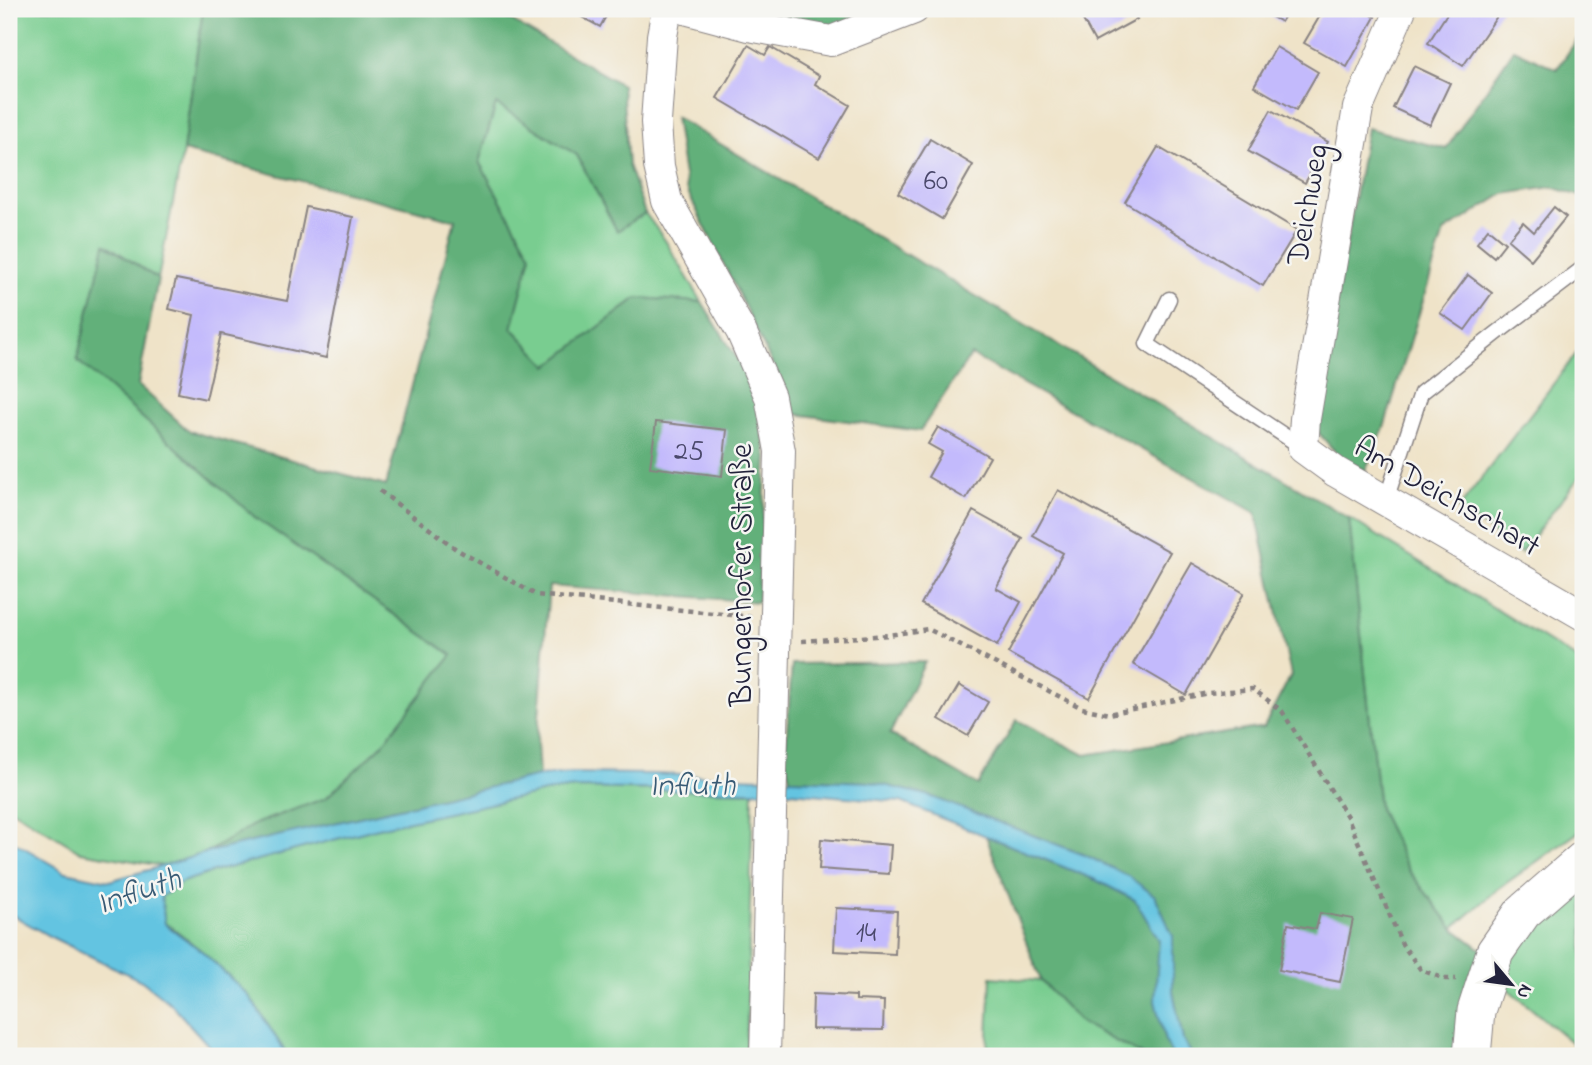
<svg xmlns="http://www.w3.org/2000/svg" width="1592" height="1065" viewBox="0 0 1592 1065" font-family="'Indie Flower',sans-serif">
  <rect width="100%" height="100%" fill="#f6f6f2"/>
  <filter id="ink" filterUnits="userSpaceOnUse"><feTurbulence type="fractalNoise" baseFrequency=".0143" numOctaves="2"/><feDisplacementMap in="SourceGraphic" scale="14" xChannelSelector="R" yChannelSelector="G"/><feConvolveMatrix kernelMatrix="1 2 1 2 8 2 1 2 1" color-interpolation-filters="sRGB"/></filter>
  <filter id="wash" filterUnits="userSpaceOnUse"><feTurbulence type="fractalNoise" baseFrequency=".00686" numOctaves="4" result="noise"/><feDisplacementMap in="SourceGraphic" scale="28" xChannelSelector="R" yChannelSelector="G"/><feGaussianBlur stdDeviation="1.57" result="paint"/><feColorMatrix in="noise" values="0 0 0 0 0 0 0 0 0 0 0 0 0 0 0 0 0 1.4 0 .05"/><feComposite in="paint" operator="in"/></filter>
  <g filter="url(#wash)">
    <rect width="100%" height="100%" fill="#efe3c8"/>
    <g fill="#79cd90" stroke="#4e7866" stroke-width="2">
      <polygon points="9,9 203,9 183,151 158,279 106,244 77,360 256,518 452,655 382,745 326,798 255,824 208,852 163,866 81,852 9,808"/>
      <polygon points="496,104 577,155 617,230 645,213 665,240 702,302 637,298 548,366 512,328 531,255 479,162"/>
      <polygon points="1583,345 1583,472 1521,553 1458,509"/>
      <polygon points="1349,518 1583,663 1583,829 1498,889 1453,928 1409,871 1379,809"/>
      <polygon points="575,788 753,792 746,1056 288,1056 249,996 203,952 172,927 165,924 161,897 182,882 216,871 382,827 545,792"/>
      <polygon points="1583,875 1583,1052 1496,979 1514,941"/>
      <polygon points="991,977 1041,981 1081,1023 1144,1056 987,1056"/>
    </g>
    <g fill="#62b07a" stroke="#42695a" stroke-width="2">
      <polygon points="203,9 491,9 622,85 628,165 645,213 617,231 577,155 496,104 479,162 531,255 512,328 548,366 637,298 702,302 754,386 767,457 758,602 549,586 537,742 539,776 208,852 255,824 326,798 382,745 452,655 256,518 77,360 105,244 158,279 138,385 189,431 386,486 455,220 183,151"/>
      <polygon points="739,9 884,9 836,26 812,28"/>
      <polygon points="1583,31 1583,197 1552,187 1504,194 1444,232 1384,428 1365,471 1339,456 1314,428 1367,128 1446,149 1514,49 1557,69"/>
      <polygon points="675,117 1349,518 1379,809 1409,871 1453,928 1482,950 1458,1056 1193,1056 1183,1040 1173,992 1173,936 1128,876 1087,856 927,795 870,782 790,779 785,759 792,664 925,662 890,734 978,785 1017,720 1085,755 1264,727 1291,675 1256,513 971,355 920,431 796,414 742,301 686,189"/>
      <polygon points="986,836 1096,880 1135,900 1160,940 1155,1001 1165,1041 1173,1056 1144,1056 1081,1023 1041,981"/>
    </g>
    <polygon fill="#63c4e1" stroke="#42738e" stroke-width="2" points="572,773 654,774 870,782 927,795 1087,856 1128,876 1155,896 1173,936 1173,992 1183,1040 1193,1056 1173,1056 1165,1041 1155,1001 1159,940 1135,900 1096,880 901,802 791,792 575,788 545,792 382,827 216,871 182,882 161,897 165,924 203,952 249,996 288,1056 218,1056 171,1004 142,981 49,936 9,913 9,839 66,872 109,881 163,866 208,852 539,776"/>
    <g id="blocks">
      <g fill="#c3bafc">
        <polygon points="567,9 610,9 600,27"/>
        <polygon points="1077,9 1131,9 1137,19 1095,42"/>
        <polygon points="1257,9 1289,9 1281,22"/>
        <polygon points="1324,9 1361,9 1375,17 1347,67 1304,43"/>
        <polygon points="1450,9 1502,9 1463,66 1428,43"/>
        <polygon points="748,45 765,55 770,47 819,76 815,84 850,105 819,158 717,98"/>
        <polygon points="1276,47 1318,72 1296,110 1254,86"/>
        <polygon points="1414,66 1450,83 1430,125 1393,108"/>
        <polygon points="1271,110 1328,142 1305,183 1248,151"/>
        <polygon points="930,139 973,165 942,219 898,193"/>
        <polygon points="1158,147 1297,230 1263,286 1125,202"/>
        <polygon points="306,207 353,217 326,358 221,334 206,399 178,393 194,315 169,309 176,279 287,301"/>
        <polygon points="1554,207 1566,217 1531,260 1508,240 1523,222 1534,232"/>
        <polygon points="1488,229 1505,243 1494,257 1477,243"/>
        <polygon points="1468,275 1492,293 1465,330 1440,313"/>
        <polygon points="656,422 727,430 722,476 650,467"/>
        <polygon points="938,427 990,457 966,499 928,477 942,452 928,444"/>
        <polygon points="1058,490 1170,552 1089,698 1008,653 1063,553 1033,536"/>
        <polygon points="973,511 1023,539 996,588 1021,602 997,646 921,604"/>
        <polygon points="1192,563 1244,593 1186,695 1133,664"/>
        <polygon points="959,685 988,702 968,736 939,719"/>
        <polygon points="821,839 891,845 889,874 819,869"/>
        <polygon points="836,908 897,911 895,954 834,951"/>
        <polygon points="1320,913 1353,919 1340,982 1279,970 1288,924 1316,929"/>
        <polygon points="813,994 856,996 856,1000 884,1001 883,1030 812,1029"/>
      </g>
    </g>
  </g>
  <g filter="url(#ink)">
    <use href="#blocks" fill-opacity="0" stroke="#888282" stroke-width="2"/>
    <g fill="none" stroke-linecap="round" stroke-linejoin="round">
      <g stroke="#888282" stroke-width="17">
        <g id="service">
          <polyline points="1169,299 1147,344 1303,448"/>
          <polyline points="1386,500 1421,393 1497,333 1583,268"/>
        </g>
      </g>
      <g stroke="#888282" stroke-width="32">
        <g id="minor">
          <polyline points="667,9 662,36 656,122 659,166 667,201 741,331 770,397 780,451 765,1056"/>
          <polyline points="685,9 749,26 831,41 914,9"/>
          <polyline points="1401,9 1358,108 1305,419 1303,448 1336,472 1583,615"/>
        </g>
      </g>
      <g stroke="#888282" stroke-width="39">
        <polyline id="tertiary" points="1472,1056 1476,1011 1495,952 1523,912 1583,860"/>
      </g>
      <g stroke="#888282" stroke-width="4.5" stroke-dasharray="5 5" stroke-linecap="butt">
        <polyline points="380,491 456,549 536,595 751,617"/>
        <polyline points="802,641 889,635 928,629 1082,708 1109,714 1208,693 1253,689 1282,711 1348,818 1402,944 1421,970 1445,979 1456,979"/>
      </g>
      <use href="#service" stroke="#fff" stroke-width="14"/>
      <use href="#minor" stroke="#fff" stroke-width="30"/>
      <use href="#tertiary" stroke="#fff" stroke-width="37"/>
    </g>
  </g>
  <g text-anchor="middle" stroke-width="5" stroke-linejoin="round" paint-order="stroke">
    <g font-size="28" fill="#4a486b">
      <text x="936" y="189">60</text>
      <text x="689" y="459">25</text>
      <text x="866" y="941">14</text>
    </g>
    <g font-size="32" fill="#22223b" stroke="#f6f6f2">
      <text transform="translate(1306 204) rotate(-80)" y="11">Deichweg</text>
      <text transform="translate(1448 495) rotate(30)" y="11">Am Deichschart</text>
      <text transform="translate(740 575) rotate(-90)" y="11">Bungerhofer Straße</text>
    </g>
    <g font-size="33" font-style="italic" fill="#395b75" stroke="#f6f6f2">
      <text x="692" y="795">Influth</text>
      <text transform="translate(138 889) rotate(-18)" y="12">Influth</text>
    </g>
  </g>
  <rect width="1592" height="1065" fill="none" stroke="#f6f6f2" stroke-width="35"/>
  <g transform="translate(1511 984) rotate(119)" stroke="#f6f6f2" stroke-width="5" paint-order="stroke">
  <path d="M0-5L12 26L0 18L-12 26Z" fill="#22223b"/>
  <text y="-10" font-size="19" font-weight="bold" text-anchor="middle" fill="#22223b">N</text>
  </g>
</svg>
